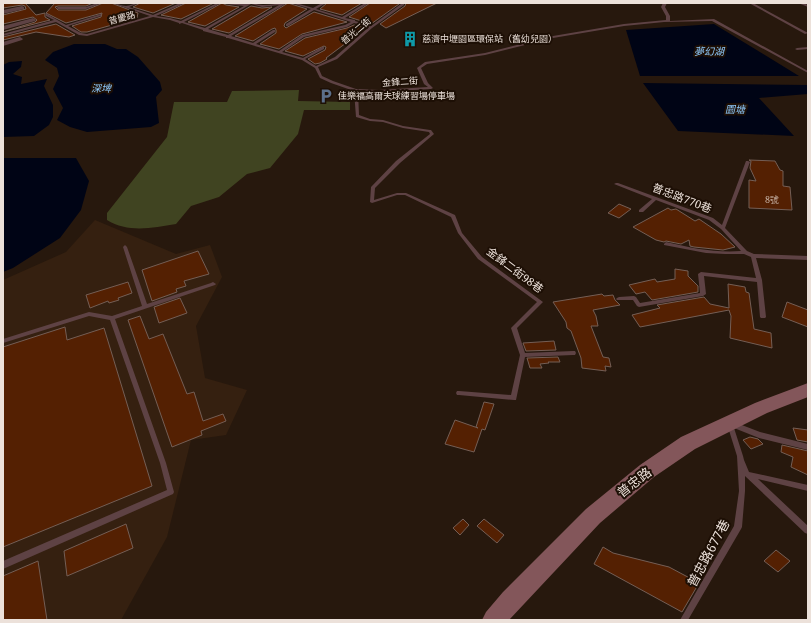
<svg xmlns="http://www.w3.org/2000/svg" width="811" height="623" viewBox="0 0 811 623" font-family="'Noto Serif','Noto Sans TC',serif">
  <rect width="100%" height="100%" fill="#27180d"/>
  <polygon fill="#352010" points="95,220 176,254 210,245 222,277 196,326 205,378 247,390 226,435 191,440 167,537 121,620 3,620 3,280 66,252"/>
  <path fill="#404421" d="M299,90L298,101L350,102V110H304L298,134L270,168L247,174L219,197L191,206L176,224C152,228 128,233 107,220V213L167,137L174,102H227L232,91Z"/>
  <g fill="#000415">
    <polygon points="714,24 799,76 640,76 626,30"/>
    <polygon points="74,44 105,44 117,49 126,49 138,57 160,82 162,90 156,97 159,123 151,127 87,132 70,127 57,120 63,108 53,89 59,76 57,68 45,60 53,52"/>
    <polygon points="22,61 21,67 13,74 22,77 21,84 47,79 44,86 53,105 53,117 49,125 34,136 3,137 3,65 9,62"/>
    <polygon points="643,83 808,85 808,94 759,98 794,136 678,131"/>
    <polygon points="3,158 76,158 89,181 81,210 60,238 13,268 3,272"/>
  </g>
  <g fill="#542002" stroke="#745e55">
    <polygon points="3,3 25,3 36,15 45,13 45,17 50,20 3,32 35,22 37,20 33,17 3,24 3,15 26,9 25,6 22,5 3,8"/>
    <polygon points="55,3 93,3 86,6 58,6 55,7 58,10 86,10 103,3 111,3 138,13 137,18 87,32 81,32 72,26 101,17 102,13 66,23 46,13"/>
    <polygon points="140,3 176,3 153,13 133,7"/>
    <polygon points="186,3 214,3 181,19 161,15"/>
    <polygon points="222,3 226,5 239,7 205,26 188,22"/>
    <polygon points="288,3 307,9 285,23 284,26 286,28 314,12 347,22 302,34 279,49 260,44 276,33 276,30 275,28 272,29 253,41 235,36"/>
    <polygon points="327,3 362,3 342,15 320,9"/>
    <polygon points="370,3 398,3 399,4 371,24 349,17"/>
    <polygon points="406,3 437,3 386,28 380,24 405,6"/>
    <polygon points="251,6 262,8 272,7 229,33 212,29"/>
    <polygon points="56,24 75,35 69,37 36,32 3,40 3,37"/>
    <polygon points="354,25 366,28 326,58 327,59 320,63 315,64 308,59 325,50 326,47 324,46 303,56 285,51 305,38 347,28"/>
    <polygon points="749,160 775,161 780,170 783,171 783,186 790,187 792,210 749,208 749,180 756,181 750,168 751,161"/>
    <polygon points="619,204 631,209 619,218 608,213"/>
    <polygon points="668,208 671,210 676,209 695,221 699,219 721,234 735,247 723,250 694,247 690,246 689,240 681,244 666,241 664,242 656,240 633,227"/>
    <polygon points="198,251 209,274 184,281 186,286 176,289 177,292 152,301 142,270"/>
    <polygon points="675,269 688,271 688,276 698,286 698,292 652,300 645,292 636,294 629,285 655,279 657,282 675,279"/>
    <polygon points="128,282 132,293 118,298 119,300 109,303 108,301 90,308 86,295"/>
    <polygon points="728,284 745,287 746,292 749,293 754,329 771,333 772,348 730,338 731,316 729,310 640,327 632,315 660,308 657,305 704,297 710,304 729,308"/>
    <polygon points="602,294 604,296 613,295 615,300 620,305 593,310 596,316 598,326 591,326 603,357 609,358 611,367 605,366 606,371 582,368 581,358 571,331 567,328 566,322 553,302"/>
    <polygon points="180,298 187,313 159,323 154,307"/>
    <polygon points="787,302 808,310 808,327 782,317"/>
    <polygon points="140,316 149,339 163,334 187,394 194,392 203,421 223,414 226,421 201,431 202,435 172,447 128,320"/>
    <polygon points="65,327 67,340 104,328 152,486 3,547 3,347"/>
    <polygon points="554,341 556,350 526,351 523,343"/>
    <polygon points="558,357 560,362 548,362 549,363 540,364 542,368 530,368 527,358"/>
    <polygon points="484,402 494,404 485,430 482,429 474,452 445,444 455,420 478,428 476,427"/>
    <polygon points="793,428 808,430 808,442 797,440"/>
    <polygon points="750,437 758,439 763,444 751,449 743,440"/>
    <polygon points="782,445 808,451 808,475 791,467 793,457 781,452"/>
    <polygon points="463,519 469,525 460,535 453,528"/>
    <polygon points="484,519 504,535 497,543 477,526"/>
    <polygon points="126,524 133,548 67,576 64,551"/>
    <polygon points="603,547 613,553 669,567 699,583 682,612 594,564"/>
    <polygon points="776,550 790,561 778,572 764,561"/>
    <polygon points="38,561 47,620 3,620 3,576"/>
  </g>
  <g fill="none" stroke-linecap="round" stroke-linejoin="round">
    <g fill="#5e4244" fill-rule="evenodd">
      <polygon points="97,3 102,3 86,9 58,9 56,8 58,7 86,7"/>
      <path d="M112,3C117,3 121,6 126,6C130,6 134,3 139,3L129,7L153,15L180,3H185L156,16L170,18L181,21L217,3H221L184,22L205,28L244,6L226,4L224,3L247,4C253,2 257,5 263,5C271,5 279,3 287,3L231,36L253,43L273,30H275V32L256,44L279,51L302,35L345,25L351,22L314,10L288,26H286V24L311,9L291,3H296L313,8L322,3H326L316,9L342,17L365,3H369L345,18L355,20V21L371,26L401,4L400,3H404V5L372,28L337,59L318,67L322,76L333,81L356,89L379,90L428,87L424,84L417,68L425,62L485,53L553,36L624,24L666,20V16L661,7L663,3H667L665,7L670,16V21L714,19L808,71V73L712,21L664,22L624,26L553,38L485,55L427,64L421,68L428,83L433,88L431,89L379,92L358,91L359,115L370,119L383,120L403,126L430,130H431L434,134L400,163L375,188L374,200L397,193H406L455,215L462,233L482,257L543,302L517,328L525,353L573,351H575L576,353L575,355H573L525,357L516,400H514L459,395H457L456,393L457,391H459L511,395L520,355L511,328L537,302L478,259L458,233L451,217L405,195H397L372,203L370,202L371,187L396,161L430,134L429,132L403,128L383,122L370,121L356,117L354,91L331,83L320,78L315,68L302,60L228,38H226V37L203,31V30L182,23L179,24V23L170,20L153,17L87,36L79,35L56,22L3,36V34L54,20L46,16V14H47L66,25L101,14V16L68,26L81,33L87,34L150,16ZM251,4L262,7L279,5L228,35L208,29ZM354,23L369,27L335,57L316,66L305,59L324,49V47H322L303,58L282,52L304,37L347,27Z"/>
      <polygon points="749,3 753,3 808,33 805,34"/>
      <polygon points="798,3 803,3 808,5 808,7"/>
      <polygon points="808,47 808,49 797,50 795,49 797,48"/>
      <path d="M746,161H748L750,162L725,228L747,251L754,254L808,256V260L756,258L762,280L766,317L765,318H761L760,317L757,282L704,276L706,294L703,296L639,307L637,306L633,300H617L616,299L617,298L619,297L634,296L636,297L640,303L700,293L698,274L701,272L756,278L751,257L744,254H725L706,253L664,245V244L666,242C691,248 716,253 741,251L721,229L709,220L656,200L643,212H639V210L652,199L614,184L616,183H618L713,218L722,225Z"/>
      <polygon points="125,245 127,247 147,304 211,283 213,282 216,284 215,285 115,319 166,463 174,492 173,494 3,569 3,561 167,490 160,463 110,320 89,316 3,343 3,339 89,312 112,316 142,306 123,247"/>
      <polygon points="730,421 734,422 760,432 808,444 808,450 759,438 734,428 743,456 744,460 749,472 808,485 808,491 758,479 808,526 808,534 805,533 745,476 745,491 742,527 741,529 688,620 680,620 734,526 739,491 737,456 727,424 728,422"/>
    </g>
    <g fill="#5e4244" fill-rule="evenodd">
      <polygon points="22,6 24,7 24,9 3,14 3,10"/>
      <polygon points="33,18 36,20 35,21 3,30 3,26"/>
      <polygon points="20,37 23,39 22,40 3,46 3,42"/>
    </g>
    <polygon fill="#83565a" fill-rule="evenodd" points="808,383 808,397 767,413 695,449 654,477 600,523 509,620 482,620 486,612 503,592 586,509 640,465 681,437 755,403"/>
  </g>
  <defs>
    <g id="building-bare" transform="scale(1.2)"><path d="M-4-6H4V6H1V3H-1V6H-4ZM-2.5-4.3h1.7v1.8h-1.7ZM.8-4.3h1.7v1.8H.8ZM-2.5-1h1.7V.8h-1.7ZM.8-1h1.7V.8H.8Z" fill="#0f9aa8" stroke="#1d0f05" stroke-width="2.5" paint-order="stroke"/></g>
    <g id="parking-bare" transform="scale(1.2)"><path d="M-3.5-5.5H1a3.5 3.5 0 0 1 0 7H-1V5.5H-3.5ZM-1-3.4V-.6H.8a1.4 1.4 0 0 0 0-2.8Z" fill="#5c6f8a" stroke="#1d0f05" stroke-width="2.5" paint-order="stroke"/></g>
  </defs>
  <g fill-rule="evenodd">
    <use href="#building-bare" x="410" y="39"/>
    <use href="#parking-bare" x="326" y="96"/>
  </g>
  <g text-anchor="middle" stroke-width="4" stroke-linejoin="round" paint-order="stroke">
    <g font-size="9" fill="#ece1da" stroke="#1d0f05">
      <text transform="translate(122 18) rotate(-16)" y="3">普慶路</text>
      <text transform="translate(356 31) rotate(-40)" y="3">普光二街</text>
      <text transform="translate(400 82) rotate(-4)" y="3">金鋒二街</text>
    </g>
    <g font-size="9" fill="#ece1da" stroke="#1d0f05" text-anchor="start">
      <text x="422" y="42">慈濟中壢園區環保站（舊幼兒園）</text>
      <text x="338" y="99">佳樂福高爾夫球練習場停車場</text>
    </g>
    <g font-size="9" fill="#c6b1a4">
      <text x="772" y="203">8號</text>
    </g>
    <g font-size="10" font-style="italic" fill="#8ec9fb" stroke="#1d0f05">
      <text x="709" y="55">夢幻湖</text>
      <text x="101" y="92">深埤</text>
      <text x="735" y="113">園塘</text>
    </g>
    <g font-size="11" fill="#ece1da" stroke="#1d0f05">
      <text transform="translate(682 198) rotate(21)" y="4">普忠路770巷</text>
      <text transform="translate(515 270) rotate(37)" y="4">金鋒二街98巷</text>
    </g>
    <g font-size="13" fill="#ece1da" stroke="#1d0f05">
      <text transform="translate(634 482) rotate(-38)" y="5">普忠路</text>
      <text transform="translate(708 553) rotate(-62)" y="5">普忠路677巷</text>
    </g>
  </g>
  <rect width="811" height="623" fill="none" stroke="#ece1da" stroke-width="8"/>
</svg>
